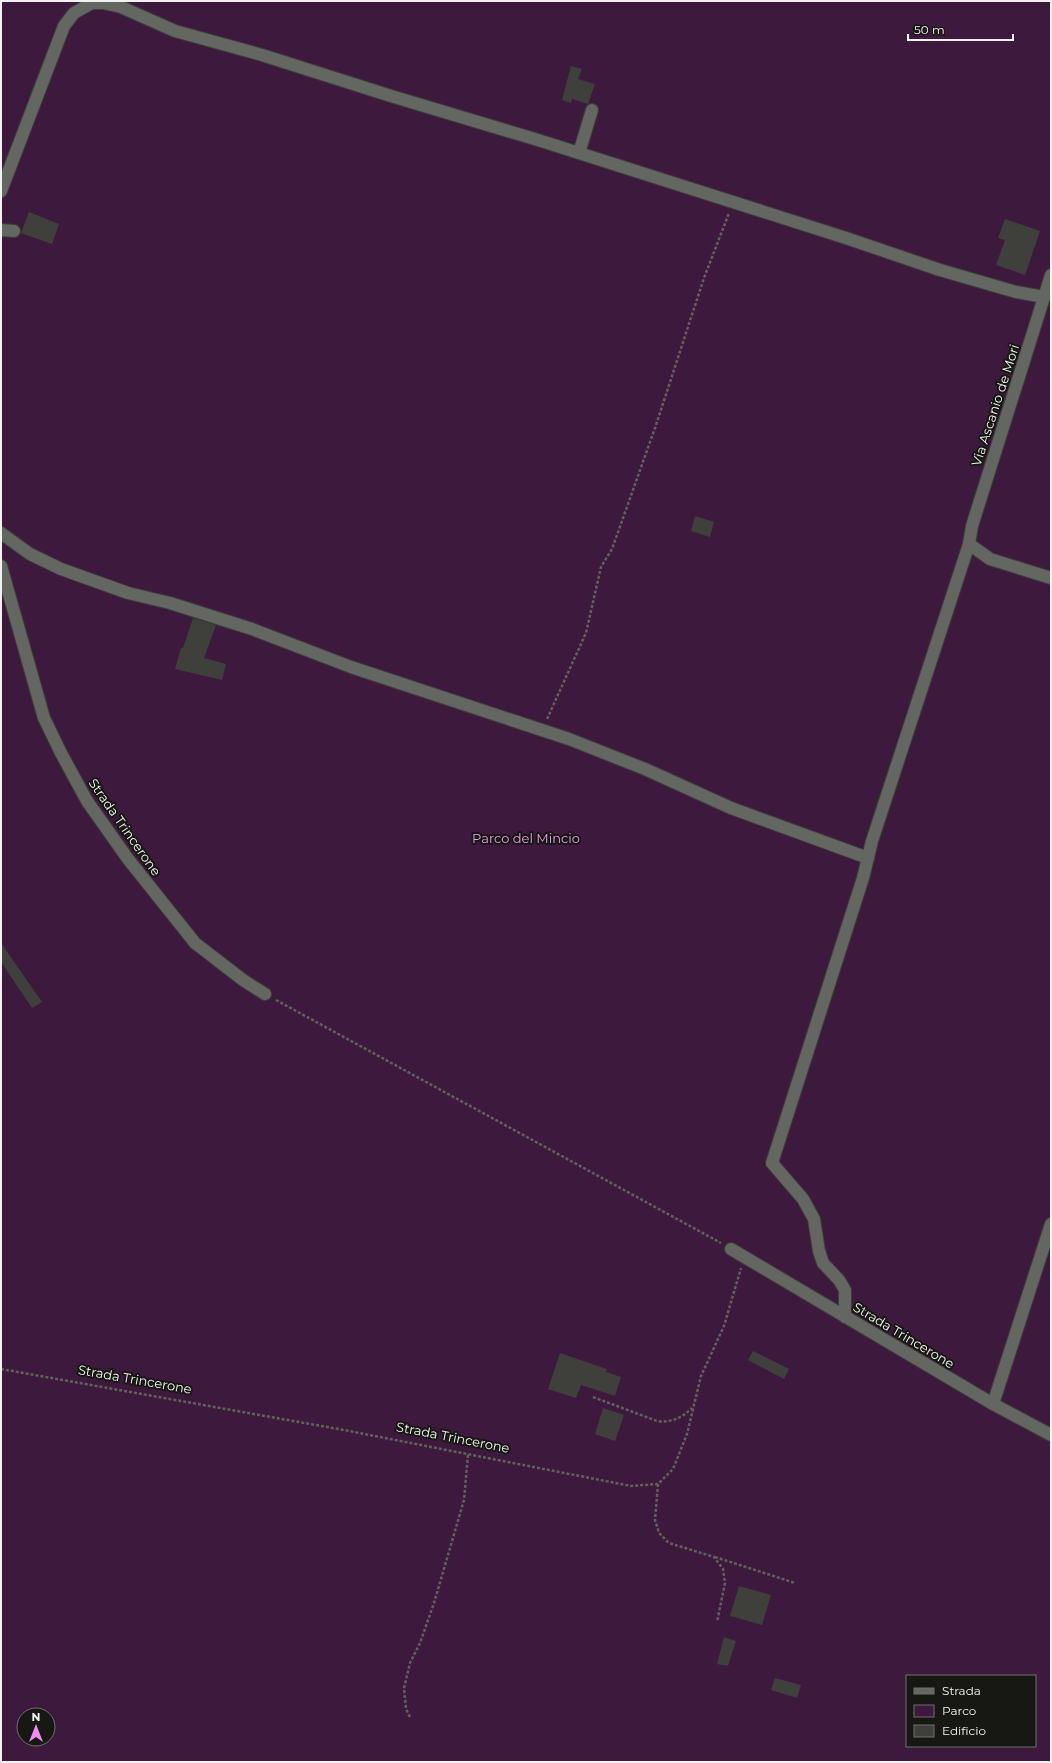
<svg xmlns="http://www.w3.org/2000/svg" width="1052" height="1763" viewBox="0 0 1052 1763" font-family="Montserrat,sans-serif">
  <rect width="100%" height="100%" fill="#20211d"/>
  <path fill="#3e193e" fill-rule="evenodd" d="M1,1H1051V1762H1ZM907,1676H1035V1746H907ZM24,1715H48V1739H24Z"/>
  <g fill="#3f403c">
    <polygon points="571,66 582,69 578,79 595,84 588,104 572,99 571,103 562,100"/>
    <polygon points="29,212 59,224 52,244 21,233"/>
    <polygon points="1005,219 1040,231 1025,275 996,265 1005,240 998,238"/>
    <polygon points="695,516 714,522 710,537 691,531"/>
    <polygon points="193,618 216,625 204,658 226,664 222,680 175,669 181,648 183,648"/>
    <polygon points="1,943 42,1002 32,1008 1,962"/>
    <polygon points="753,1351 789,1369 784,1379 748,1360"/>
    <polygon points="560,1353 607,1369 606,1372 621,1377 615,1396 581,1385 576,1398 548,1389"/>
    <polygon points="603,1408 624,1415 615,1441 595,1434"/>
    <polygon points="739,1586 771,1595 762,1625 730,1616"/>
    <polygon points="724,1637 736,1641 728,1666 717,1664"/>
    <polygon points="775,1678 801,1685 797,1698 771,1690"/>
  </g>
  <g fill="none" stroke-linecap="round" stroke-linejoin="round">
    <g stroke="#3d3e3a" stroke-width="14">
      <g id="minor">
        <polyline points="579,153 592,110"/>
        <polyline points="1,191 64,26 74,13 92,3 103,3 121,7 175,31 262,55 391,96 538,140 846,238 940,270 1016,292 1044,297"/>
        <polyline points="1,230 14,231"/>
        <polyline points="1,533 30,554 61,569 128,593 170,603 252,629 351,667 569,739 645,769 731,808 868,858"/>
        <polyline points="969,544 990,559 1051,578"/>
        <polyline points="1,566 44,718 61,753 87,801 128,859 195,943 243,980 265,994"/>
        <polyline points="731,1249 993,1404 1051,1435"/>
        <polyline points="845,1317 845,1290 839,1280 823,1263 819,1251 814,1219 803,1199 772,1163 863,878 872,841 969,544 972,526 1051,275"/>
        <polyline points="993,1404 1051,1224"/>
      </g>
    </g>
    <g stroke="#60615d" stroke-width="2.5" stroke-dasharray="3 2" stroke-linecap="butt">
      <polyline points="547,719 586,633 601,567 612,549 655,428 704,278 729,213"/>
      <polyline points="276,1000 721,1243"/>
      <polyline points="1,1369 344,1430 631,1486 658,1484 673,1469 687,1434 701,1376 724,1326 741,1268"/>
      <path d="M593,1397L657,1421C671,1423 682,1418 692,1408"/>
      <polyline points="658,1484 655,1520 659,1533 669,1543 714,1557 723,1569 725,1583 717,1622"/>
      <polyline points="715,1557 795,1583"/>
      <polyline points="410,1717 406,1709 404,1688 410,1663 420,1643 434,1603 464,1500 468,1454"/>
    </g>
    <use href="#minor" stroke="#646661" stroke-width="12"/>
  </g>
  <g text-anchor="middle" stroke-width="4" stroke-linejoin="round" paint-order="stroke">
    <g font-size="13" fill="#f2f3f0" stroke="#171814">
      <text transform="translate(995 405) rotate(-72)" y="5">Via Ascanio de Mori</text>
      <text transform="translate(125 827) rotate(55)" y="5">Strada Trincerone</text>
      <text transform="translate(904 1335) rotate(31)" y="5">Strada Trincerone</text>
      <text transform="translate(135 1379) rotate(10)" y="5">Strada Trincerone</text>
      <text transform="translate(453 1437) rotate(11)" y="5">Strada Trincerone</text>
    </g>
    <g font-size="13" fill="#ee9def" stroke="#171814">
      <text x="526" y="843">Parco del Mincio</text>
    </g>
  </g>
  <rect width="1052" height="1763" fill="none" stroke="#f2f3f0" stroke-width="4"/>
  <rect x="906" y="1675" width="130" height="72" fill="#171814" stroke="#6f706c"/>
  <rect x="914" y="1688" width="20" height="6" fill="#646661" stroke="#6f706c"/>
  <text x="942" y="1695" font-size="12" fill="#f2f3f0">Strada</text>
  <rect x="914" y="1705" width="20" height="12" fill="#3e193e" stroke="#6f706c"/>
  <text x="942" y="1715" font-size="12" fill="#f2f3f0">Parco</text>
  <rect x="914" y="1725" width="20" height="12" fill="#3f403c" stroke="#6f706c"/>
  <text x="942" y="1735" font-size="12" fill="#f2f3f0">Edificio</text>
  <g transform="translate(36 1727)"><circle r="19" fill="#171814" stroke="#6f706c"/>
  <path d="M0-3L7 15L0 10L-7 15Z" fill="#f28af3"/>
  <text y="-6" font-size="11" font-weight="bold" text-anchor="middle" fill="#f2f3f0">N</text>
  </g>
  <path d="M908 34v6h105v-6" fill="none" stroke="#f2f3f0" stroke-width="2"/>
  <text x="914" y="34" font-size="12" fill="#f2f3f0" stroke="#171814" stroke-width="3" paint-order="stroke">50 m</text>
</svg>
